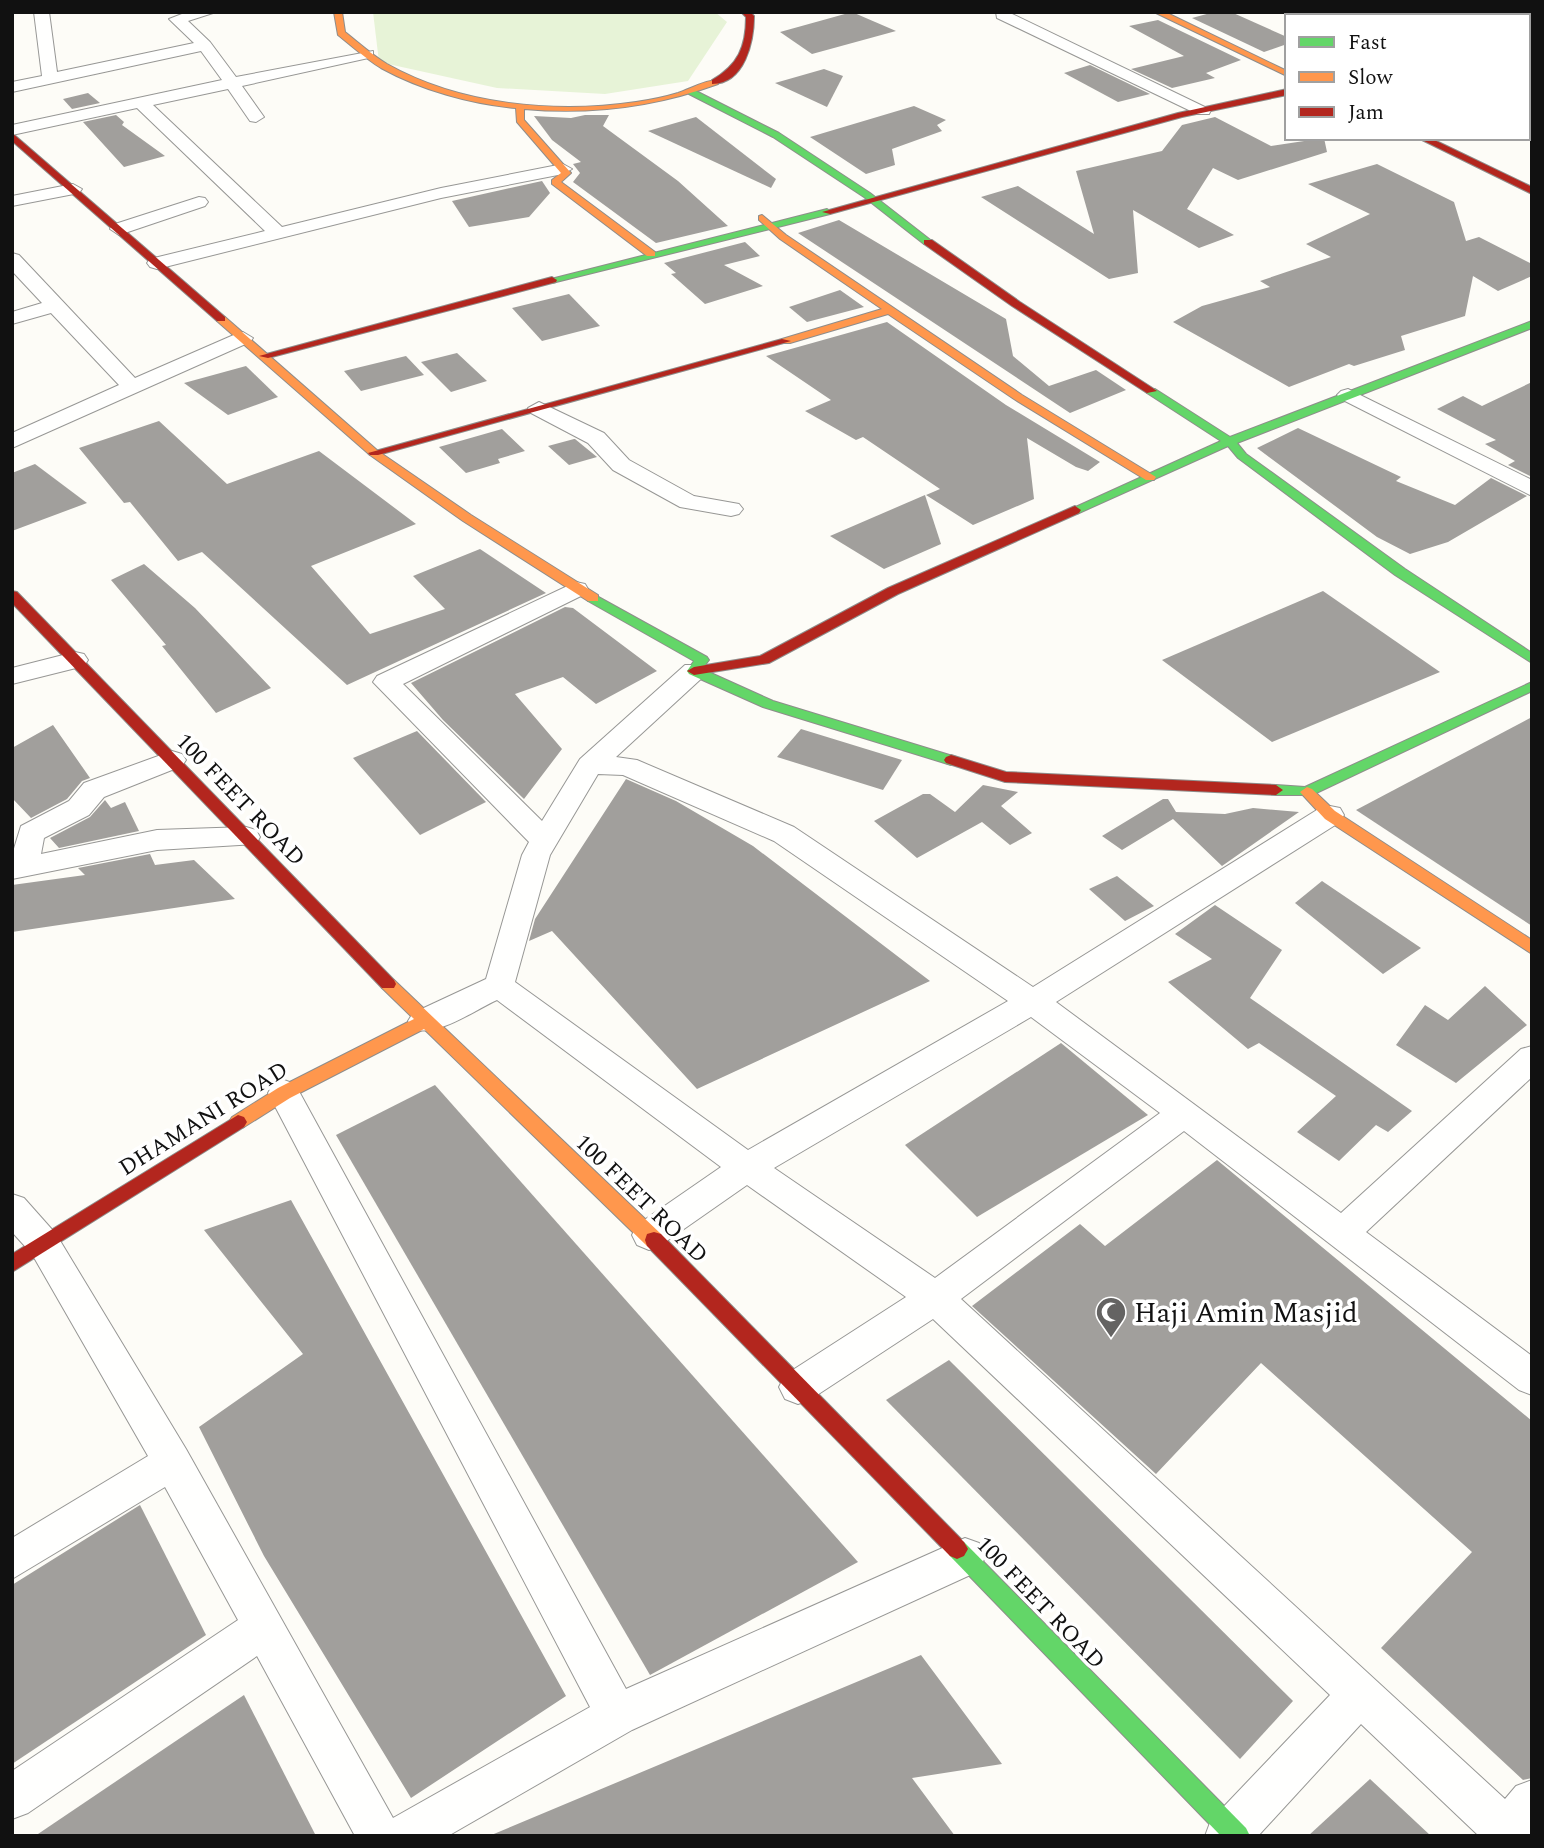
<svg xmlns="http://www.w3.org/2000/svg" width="1544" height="1848" viewBox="0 0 1544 1848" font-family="Spectral,serif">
  <rect width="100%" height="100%" fill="#fdfcf7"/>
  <polygon fill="#e7f3d7" points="373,12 715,12 727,22 688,81 605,94 497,88 379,62"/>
  <g fill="#a19f9c">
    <polygon points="852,12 896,31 812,54 780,32"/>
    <polygon points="1214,12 1231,12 1287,37 1287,44 1264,52 1192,18"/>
    <polygon points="1158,20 1241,60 1206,73 1215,78 1172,88 1131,69 1184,56 1129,26"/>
    <polygon points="1090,65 1150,94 1118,102 1064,73"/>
    <polygon points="824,69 843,76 827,107 775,83"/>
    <polygon points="88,93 100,103 72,109 63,99"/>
    <polygon points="914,106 946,120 937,125 942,131 892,149 895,165 866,174 810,137"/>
    <polygon points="116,115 124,122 122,125 165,156 124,167 83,122"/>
    <polygon points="585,115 609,115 603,126 678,181 728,226 656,243 573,182 580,173 573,164 581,162 552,140 534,116 571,118"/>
    <polygon points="696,117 776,179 771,188 648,131"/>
    <polygon points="1215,117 1271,146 1324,138 1327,152 1238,180 1213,168 1187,209 1234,235 1199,248 1133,210 1138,273 1109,279 981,197 1018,186 1094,234 1076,171 1162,151 1182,125"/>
    <polygon points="1377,164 1454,202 1466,241 1479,237 1532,264 1532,276 1498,291 1473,276 1465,316 1401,336 1405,350 1354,366 1349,364 1289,387 1173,322 1202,306 1270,287 1260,281 1331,257 1306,244 1370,214 1308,184"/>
    <polygon points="542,181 550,193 529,217 469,227 452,201"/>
    <polygon points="839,220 1006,319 1013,356 1049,386 1096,370 1126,390 1070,413 798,233"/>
    <polygon points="745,242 760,256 724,265 763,286 705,304 671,274 676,273 664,263"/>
    <polygon points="840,290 864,307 807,322 789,307"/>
    <polygon points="569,294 600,326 542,341 512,308"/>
    <polygon points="887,322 1006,405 1100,462 1088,471 1076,467 1027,438 1034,499 973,525 926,495 940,489 863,437 856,440 805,411 831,400 766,356"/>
    <polygon points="457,353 487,381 451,392 421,362"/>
    <polygon points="406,356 424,375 361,391 344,371"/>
    <polygon points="246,366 278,397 228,415 184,383"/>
    <polygon points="1532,382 1532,477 1508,465 1515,461 1485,444 1496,440 1437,409 1463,396 1482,406"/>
    <polygon points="159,421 227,484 319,451 416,524 311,566 370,634 445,609 413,576 480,549 546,593 347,685 202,552 178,561 130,502 124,503 79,448"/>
    <polygon points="1298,428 1401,477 1396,481 1455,505 1491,478 1527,496 1448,542 1410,554 1377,537 1257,448"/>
    <polygon points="502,429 525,451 498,459 500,463 466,473 439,447"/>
    <polygon points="574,439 575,439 597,457 569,465 548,446"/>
    <polygon points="35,464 87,503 12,531 12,473"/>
    <polygon points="925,495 941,544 884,569 830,536"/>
    <polygon points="144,564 195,608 271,688 216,713 162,646 166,645 111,580"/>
    <polygon points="1323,591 1440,672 1272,742 1162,660"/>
    <polygon points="565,607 573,608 657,671 596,704 563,677 515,694 562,749 524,799 443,720 411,683"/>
    <polygon points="1532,717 1532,926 1356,810"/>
    <polygon points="53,725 90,778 82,781 67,799 31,818 12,798 12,748"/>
    <polygon points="801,729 902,760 883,790 777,757"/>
    <polygon points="417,731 486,802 420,835 353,758"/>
    <polygon points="626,779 676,801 753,846 930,981 697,1089 552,931 529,941 535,919"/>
    <polygon points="983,785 1018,792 1001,806 1032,833 1010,845 982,822 917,858 874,821 923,794 930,794 955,812"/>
    <polygon points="1163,799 1168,799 1176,812 1225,814 1253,808 1299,812 1222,866 1173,819 1122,850 1102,836"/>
    <polygon points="105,800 111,808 125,802 139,831 59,848 50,838 90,817"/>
    <polygon points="150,854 155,865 194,860 235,899 12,932 12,885 85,875 78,868"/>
    <polygon points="1117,876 1154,906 1125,921 1089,889"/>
    <polygon points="1322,881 1421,948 1383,974 1295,903"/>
    <polygon points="1215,905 1282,950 1250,998 1412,1111 1388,1132 1376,1125 1339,1161 1297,1132 1336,1096 1259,1043 1248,1049 1168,982 1212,959 1175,934"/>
    <polygon points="1485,986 1527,1025 1456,1083 1396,1045 1425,1005 1448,1020"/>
    <polygon points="1061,1043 1148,1115 977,1217 905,1145"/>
    <polygon points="435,1085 858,1562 650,1675 336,1135"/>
    <polygon points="1217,1160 1532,1421 1532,1778 1523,1780 1381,1648 1472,1552 1261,1363 1156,1474 972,1306 1080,1224 1105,1246"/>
    <polygon points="291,1200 566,1696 411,1798 264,1556 199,1427 303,1354 204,1230"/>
    <polygon points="949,1360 1293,1701 1240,1759 886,1400"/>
    <polygon points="140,1505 206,1635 12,1764 12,1585"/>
    <polygon points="921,1655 1002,1764 912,1778 955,1836 489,1836"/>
    <polygon points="244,1695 316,1836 35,1836"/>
    <polygon points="1370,1779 1431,1836 1308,1836"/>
  </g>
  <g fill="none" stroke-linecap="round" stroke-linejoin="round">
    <g stroke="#979795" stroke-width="2">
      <g id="street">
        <polygon points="34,12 49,12 57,72 194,43 169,19 187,12 216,12 188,21 210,42 236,77 373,51 373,57 242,86 264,117 256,122 250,121 228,89 153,105 282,227 441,188 563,164 572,169 563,174 441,198 157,269 150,267 147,263 150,259 265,231 137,108 12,135 12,125 222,80 201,51 12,92 12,82 42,76"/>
        <polygon points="996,12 1008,12 1211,110 1209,114 1197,114 997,18"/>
        <polygon points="1373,12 1391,12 1394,16 1376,16"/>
        <polygon points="1493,12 1511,12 1514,16 1496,16"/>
        <polygon points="1528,21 1532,22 1532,33 1528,32"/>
        <polygon points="1528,86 1532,87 1532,98 1528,97"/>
        <polygon points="73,184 82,189 79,193 12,206 12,196"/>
        <polygon points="199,197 205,198 208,202 205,206 119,235 110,229 112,225"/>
        <polygon points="12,253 19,255 135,378 236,334 243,332 253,338 250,342 12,448 12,433 119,385 51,313 12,324 12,312 42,303 12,271"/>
        <polygon points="1348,389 1532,480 1532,496 1341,399 1337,395 1341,391"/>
        <polygon points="539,402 604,433 629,460 694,496 739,504 743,509 739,514 731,516 680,507 613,470 588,443 531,413 528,408"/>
        <path d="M576,582L585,584L588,589L585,594L403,684L542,821L580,759L685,665H703L707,671L703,677L616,757L637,760L794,827L1033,987L1320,808L1330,806L1340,808L1344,815L1340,822L1056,1002L1341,1213L1521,1049L1532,1046V1077L1366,1232L1532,1356V1395L1519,1390L1184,1131L961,1299L1505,1799L1516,1786L1532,1780V1836H1479L1361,1724L1258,1836H1205L1211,1820L1330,1695L933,1319L811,1399L798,1404L785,1399L779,1387L785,1375L906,1297L747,1185L661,1245L649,1250L637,1245L632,1235L637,1225L721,1167L497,1000C473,1011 438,1037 413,1029L408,1021L413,1013L486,979L522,855L529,842L373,682L377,676ZM598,774L623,775L774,841L1008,1001L748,1150L515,982L550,855ZM1031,1017L1160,1113L935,1278L774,1168Z"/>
        <polygon points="75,652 84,654 88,660 84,666 12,684 12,668"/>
        <polygon points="172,751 182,754 186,760 182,766 104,797 89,815 44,838 41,854 157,830 246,827 256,830 260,837 256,844 157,850 12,879 12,855 21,826 69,801 84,783"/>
        <polygon points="284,1080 295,1084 626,1689 965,1538 979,1543 985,1557 979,1571 632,1730 448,1836 355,1836 257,1656 28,1813 12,1819 12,1771 238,1620 165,1487 12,1579 12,1538 148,1456 32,1254 12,1232 12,1194 24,1198 56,1234 186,1449 393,1818 590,1707 268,1093 273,1084"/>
      </g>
    </g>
    <g stroke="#8e8d8b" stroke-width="2">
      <g id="fast">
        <polygon points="1420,12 1430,12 1435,16 1425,16"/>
        <polygon points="1455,12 1465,12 1470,16 1460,16"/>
        <polygon points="692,89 779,133 870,193 933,242 924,244 864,197 773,137 689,94 688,92"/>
        <polygon points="827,209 832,212 830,214 552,283 547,280"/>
        <polygon points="1532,321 1532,328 1237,443 1246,454 1405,569 1532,653 1532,663 1395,575 1238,458 1228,446 1079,513 1075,514 1069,510 1221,441 1147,393 1147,389 1155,389 1230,437"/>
        <polygon points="593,594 707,657 709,660 702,669 773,701 956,757 958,760 951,765 763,707 689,674 687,671 694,661 588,601 587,598"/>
        <polygon points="1532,682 1532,691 1312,795 1276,795 1269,790 1276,785 1305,787"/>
        <polygon points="957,1539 964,1542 1246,1828 1250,1836 1221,1836 950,1556 946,1549 950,1542"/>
      </g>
    </g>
    <g stroke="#8e8d8b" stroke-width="2">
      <g id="slow">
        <path d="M334,12H342L345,32C359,43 372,55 387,64C460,105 555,114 636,102C650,100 665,97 678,93C690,89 705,80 718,80V84C655,107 592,115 524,109V120L571,173L561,182L655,252V256H647L552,184V180L561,173L517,122L516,108C471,104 421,90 381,68C366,59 352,46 338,35Z"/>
        <polygon points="1154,12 1165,12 1287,71 1287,76"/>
        <polygon points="762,215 786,235 1022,395 1156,477 1154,480 1146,480 1014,399 888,314 790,343 782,343 782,339 882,309 780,239 759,220 759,216"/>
        <polygon points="217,317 225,317 378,451 471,515 598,595 598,601 588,601 463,521 370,455 217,321"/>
        <polygon points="1307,787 1312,789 1335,811 1532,940 1532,954 1325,819 1300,792"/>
        <polygon points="388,978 394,980 661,1234 663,1240 661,1246 654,1248 647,1246 424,1029 290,1098 244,1127 238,1129 232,1127 229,1122 232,1117 278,1088 414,1019 382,988 380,984 382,980"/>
      </g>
    </g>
    <g stroke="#8e8d8b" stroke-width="2">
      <g id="jam">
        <path d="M741,12H750L754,16C754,41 745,84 712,84V80C738,65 746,47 746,17Z"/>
        <polygon points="1528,65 1532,66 1532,71 1528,70"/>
        <polygon points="1287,89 1287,95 1182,117 830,214 822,212 1178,113"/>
        <polygon points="12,133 225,317 225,321 217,321 12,141"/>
        <polygon points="1418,138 1430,138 1532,187 1532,194"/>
        <polygon points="924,240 932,240 1020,302 1157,391 1147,393 1012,306 924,244"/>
        <polygon points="552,277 557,280 556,282 268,358 259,356"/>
        <polygon points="782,339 791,341 378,455 370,455 368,453"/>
        <polygon points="1075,506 1081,510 1079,513 898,594 769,663 694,675 687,671 694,667 760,656 888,588"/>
        <polygon points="12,591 17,592 394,980 396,984 394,988 382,988 12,603"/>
        <polygon points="951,755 1006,772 1276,785 1283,790 1276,795 1005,782 946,763 944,760 946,757"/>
        <polygon points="238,1115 244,1117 247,1122 244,1127 12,1272 12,1254"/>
        <polygon points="654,1232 661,1234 964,1542 968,1549 964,1556 957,1559 950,1556 647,1246 645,1240 647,1234"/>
      </g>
    </g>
    <use href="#street" fill="#fffffe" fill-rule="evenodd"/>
    <use href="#fast" fill="#63d668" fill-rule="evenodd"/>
    <use href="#slow" fill="#ff974d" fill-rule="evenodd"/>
    <use href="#jam" fill="#b3261e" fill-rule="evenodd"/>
  </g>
  <defs>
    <g id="mosque-pin" transform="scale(1.575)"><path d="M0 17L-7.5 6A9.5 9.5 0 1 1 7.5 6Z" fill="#646362" stroke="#fff"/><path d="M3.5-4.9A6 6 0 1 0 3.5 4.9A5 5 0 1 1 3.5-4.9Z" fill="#fff"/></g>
  </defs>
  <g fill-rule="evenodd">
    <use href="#mosque-pin" x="1111" y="1312"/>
  </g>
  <g text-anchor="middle" stroke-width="7" stroke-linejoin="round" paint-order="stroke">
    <g font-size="23" fill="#111" stroke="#fff">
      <text transform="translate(241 799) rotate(46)" y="8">100 FEET ROAD</text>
      <text transform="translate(203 1118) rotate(-32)" y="8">DHAMANI ROAD</text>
      <text transform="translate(642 1198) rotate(44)" y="8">100 FEET ROAD</text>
      <text transform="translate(1041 1602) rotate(46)" y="8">100 FEET ROAD</text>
    </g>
    <g font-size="28" fill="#111" stroke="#fff" text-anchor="start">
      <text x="1134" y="1322">Haji Amin Masjid</text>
    </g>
  </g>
  <rect width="1544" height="1848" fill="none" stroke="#111111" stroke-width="28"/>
  <rect x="1285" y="14" width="245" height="126" fill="#ffffff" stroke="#a0a0a0" stroke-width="2"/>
  <rect x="1299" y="37" width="35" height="10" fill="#63d668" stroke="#a0a0a0" stroke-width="2"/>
  <text x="1348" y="49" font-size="21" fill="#111111">Fast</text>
  <rect x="1299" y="72" width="35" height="10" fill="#ff974d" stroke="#a0a0a0" stroke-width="2"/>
  <text x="1348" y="84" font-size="21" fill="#111111">Slow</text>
  <rect x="1299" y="107" width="35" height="10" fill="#b3261e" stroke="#a0a0a0" stroke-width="2"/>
  <text x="1348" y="119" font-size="21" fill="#111111">Jam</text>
</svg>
